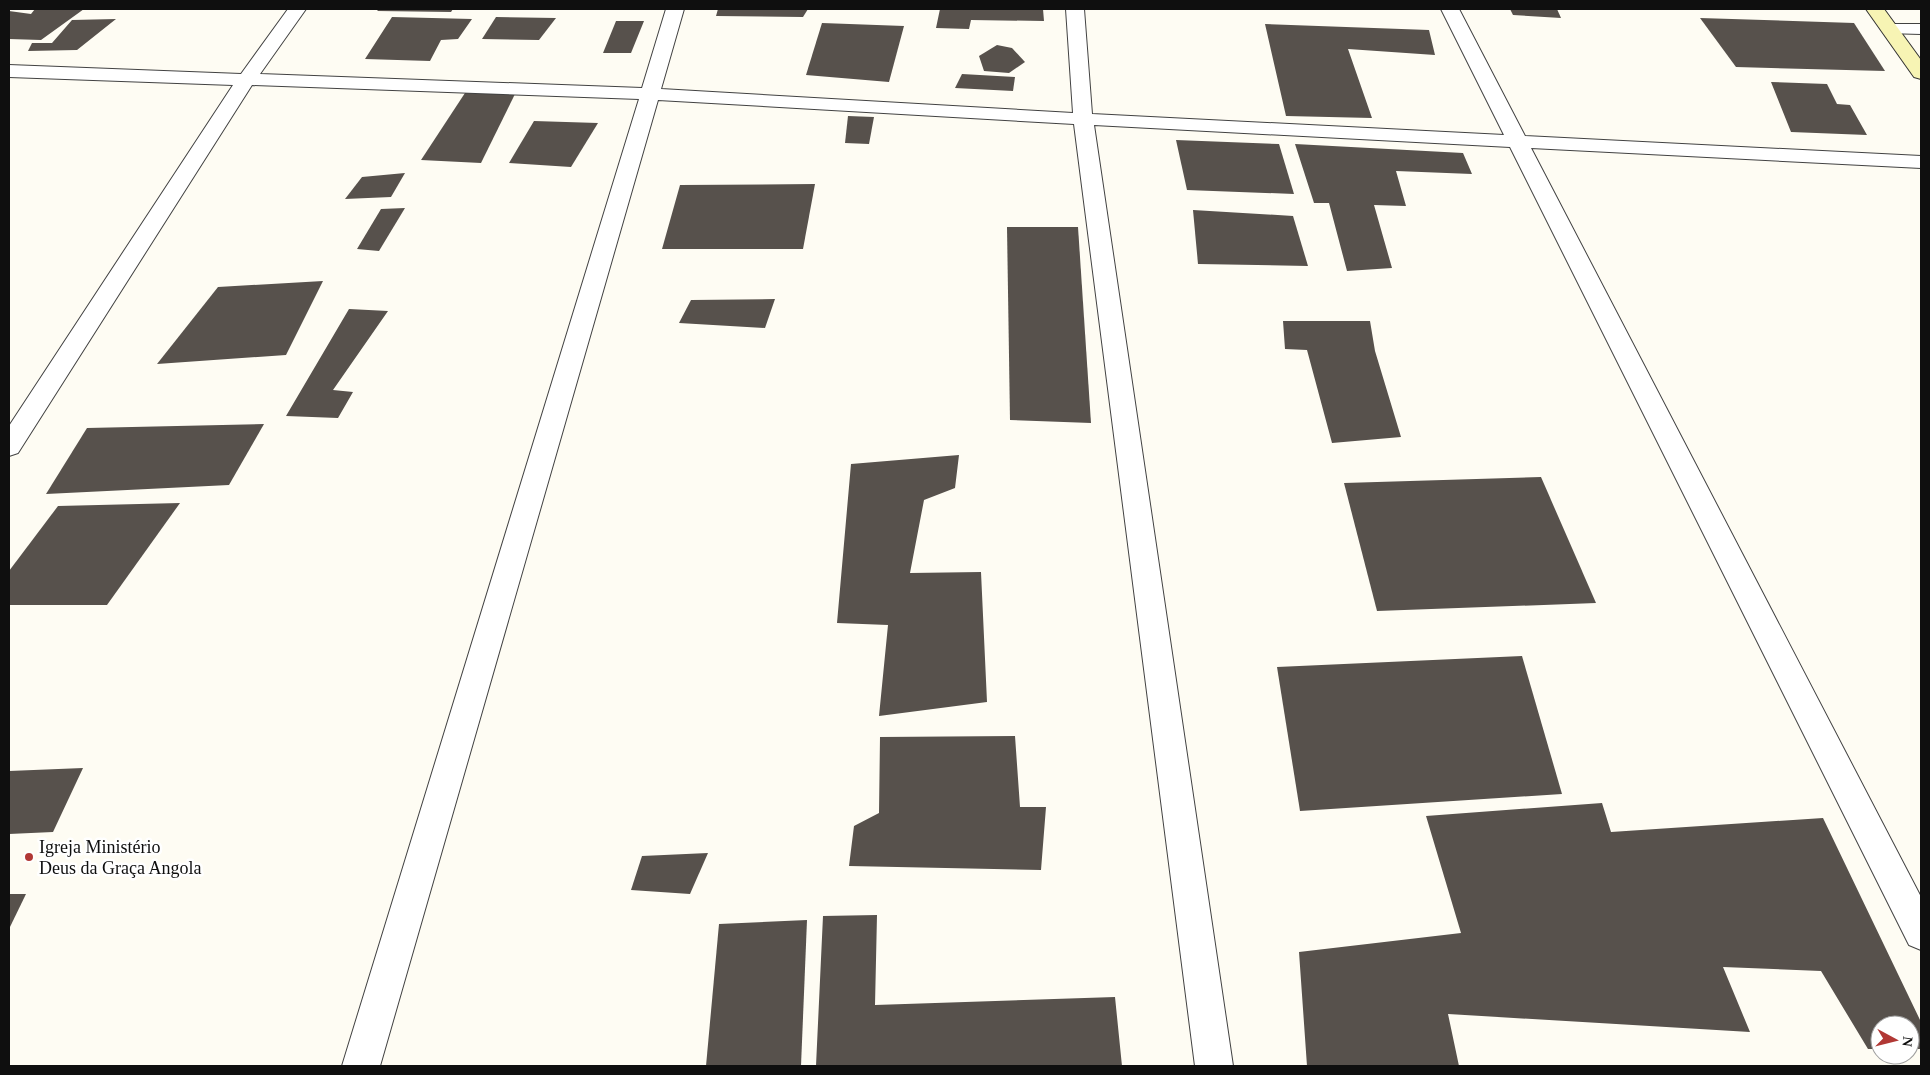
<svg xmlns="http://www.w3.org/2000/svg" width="1930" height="1075" viewBox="0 0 1930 1075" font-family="'Times New Roman',serif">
  <rect width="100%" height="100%" fill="#fefcf3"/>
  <g fill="#57514c">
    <polygon points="35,9 84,9 41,40 9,39 9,11 31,14"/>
    <polygon points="379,9 453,9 451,12 377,11"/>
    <polygon points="718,9 808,9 803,17 716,16"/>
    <polygon points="940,9 1043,9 1044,21 971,20 969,29 936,28"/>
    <polygon points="1510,9 1557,9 1561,18 1513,15"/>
    <polygon points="392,17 472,19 458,39 441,40 430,61 365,59"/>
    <polygon points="496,17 556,18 539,40 482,39"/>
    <polygon points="1700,18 1854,23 1885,71 1736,67"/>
    <polygon points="116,19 77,50 28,51 32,43 52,43 72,20"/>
    <polygon points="616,21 644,21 631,53 603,53"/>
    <polygon points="822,23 904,26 889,82 806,75"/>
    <polygon points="1265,24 1429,30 1435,55 1348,49 1372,118 1286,116"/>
    <polygon points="997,45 1012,48 1025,62 1009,73 984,71 979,56"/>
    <polygon points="962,74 1015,77 1013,91 955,88"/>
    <polygon points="1771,82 1827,84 1837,104 1850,105 1867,135 1791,132"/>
    <polygon points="465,93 515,94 481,163 421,160"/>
    <polygon points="848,116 874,117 869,144 845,143"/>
    <polygon points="534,121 598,123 571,167 509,163"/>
    <polygon points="1176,140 1279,144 1294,194 1187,190"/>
    <polygon points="1295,144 1463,153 1472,174 1396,171 1406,206 1374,205 1392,268 1347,271 1329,203 1314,203"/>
    <polygon points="405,173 391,197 345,199 362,177"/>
    <polygon points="815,184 803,249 662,249 680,185"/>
    <polygon points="405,208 379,251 357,249 381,209"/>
    <polygon points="1193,210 1293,216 1308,266 1198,264"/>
    <polygon points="1007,227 1078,227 1091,423 1010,420"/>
    <polygon points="323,281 286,355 157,364 218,287"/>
    <polygon points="775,299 765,328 679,323 691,300"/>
    <polygon points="349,309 388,311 333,390 353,392 338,418 286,416"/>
    <polygon points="1283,321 1370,321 1375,351 1401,437 1332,443 1307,350 1285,349"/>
    <polygon points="264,424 229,485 46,494 87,428"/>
    <polygon points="959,455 955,488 924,500 910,573 981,572 987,702 879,716 888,625 837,623 851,464"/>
    <polygon points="1541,477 1596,603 1377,611 1344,483"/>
    <polygon points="180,503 107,605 9,605 9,571 58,506"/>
    <polygon points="1522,656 1562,794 1300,811 1277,667"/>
    <polygon points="1015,736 1020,807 1046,807 1041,870 849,866 854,826 879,813 880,737"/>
    <polygon points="83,768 53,832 9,834 9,771"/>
    <polygon points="1602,803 1611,832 1823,818 1921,1022 1921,1049 1910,1049 1910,1025 1880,1025 1880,1049 1868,1049 1821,971 1723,967 1750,1032 1448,1014 1459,1066 1307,1066 1299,952 1461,933 1426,816"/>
    <polygon points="708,853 690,894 631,890 642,856"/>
    <polygon points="9,894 26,894 9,929"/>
    <polygon points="877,915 875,1005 1115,997 1122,1066 816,1066 823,916"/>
    <polygon points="807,920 801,1066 706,1066 719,924"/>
  </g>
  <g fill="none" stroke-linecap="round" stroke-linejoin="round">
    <g stroke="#424242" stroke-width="2">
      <g id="street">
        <polygon points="288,9 306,9 260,74 642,88 666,9 684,9 661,89 1073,113 1066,9 1084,9 1092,114 1504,135 1441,9 1459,9 1525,136 1921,156 1921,168 1531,148 1921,897 1921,950 1909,945 1510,147 1094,125 1233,1066 1195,1066 1074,124 658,100 380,1066 342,1066 639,99 252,85 18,453 9,456 9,426 233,85 9,77 9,65 241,74"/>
        <polygon points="1891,24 1921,24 1921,34 1885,33 1882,29 1885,25"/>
      </g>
    </g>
    <g stroke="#313131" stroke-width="2">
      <polygon id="secondary" points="1866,9 1884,9 1921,60 1921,79 1914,77"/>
    </g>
    <use href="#street" fill="#fff" fill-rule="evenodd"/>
    <use href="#secondary" fill="#f7f4b4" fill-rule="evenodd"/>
  </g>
  <circle fill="#b13835" stroke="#fff" stroke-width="2" cx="29" cy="857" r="5"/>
  <g text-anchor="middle" stroke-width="5" stroke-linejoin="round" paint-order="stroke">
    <g font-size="18" fill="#0f0f0f" stroke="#fff" text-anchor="start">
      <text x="39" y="853">Igreja Ministério<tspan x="39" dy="21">Deus da Graça Angola</tspan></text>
    </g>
  </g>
  <rect width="1930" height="1075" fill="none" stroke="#0f0f0f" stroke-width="20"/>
  <g transform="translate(1895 1040) rotate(97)"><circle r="24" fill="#ffffff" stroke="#9f9f9f"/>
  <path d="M0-4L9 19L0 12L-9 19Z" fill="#b13835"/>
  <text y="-8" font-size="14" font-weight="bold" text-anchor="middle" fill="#0f0f0f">N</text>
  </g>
</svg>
